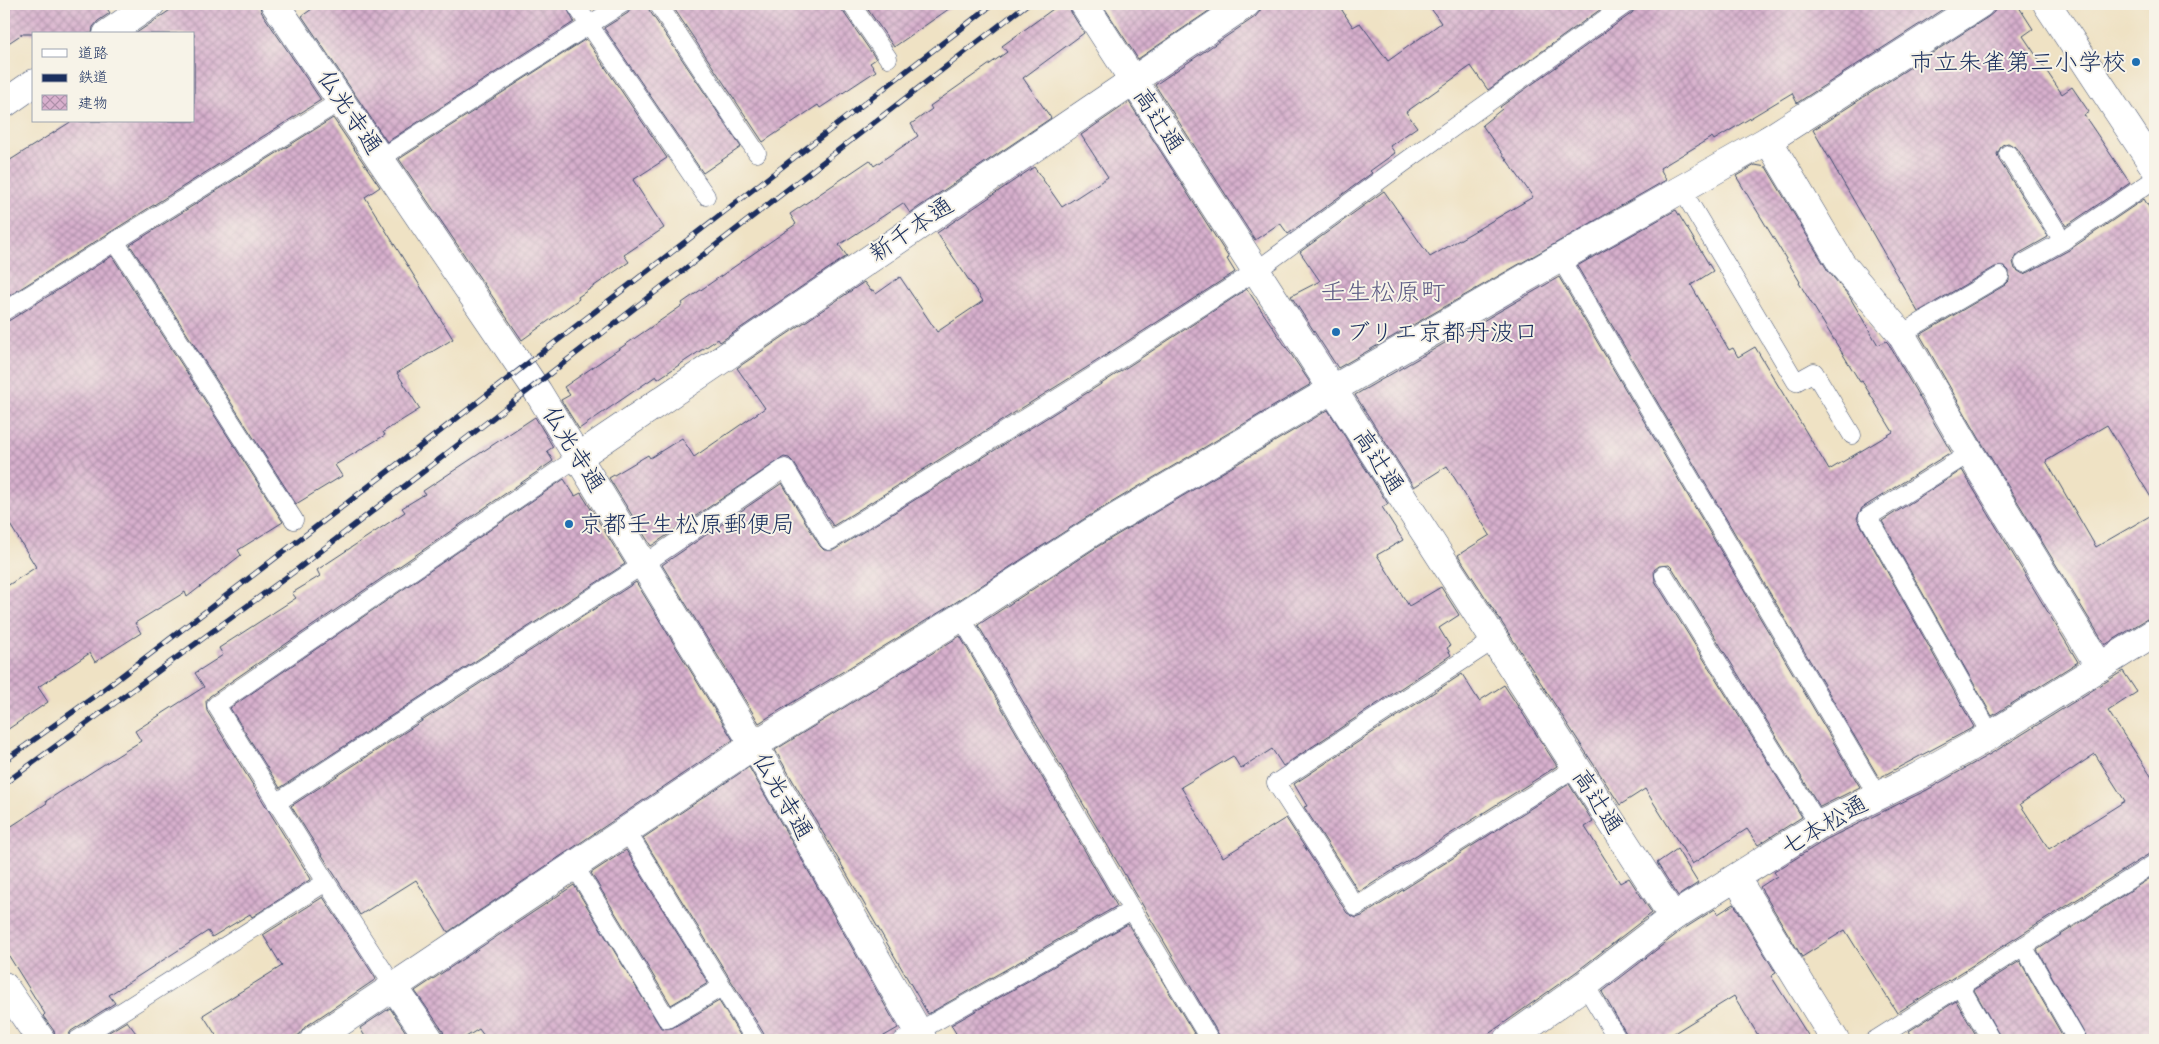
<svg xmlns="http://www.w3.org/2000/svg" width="2159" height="1044" viewBox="0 0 2159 1044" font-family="Caveat,'Klee One',sans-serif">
  <defs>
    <pattern id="building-cross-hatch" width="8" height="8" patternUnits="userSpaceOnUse" patternTransform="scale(1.25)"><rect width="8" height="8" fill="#d8b0cd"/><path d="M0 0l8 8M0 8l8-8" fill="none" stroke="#ae90aa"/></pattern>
  </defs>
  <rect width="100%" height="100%" fill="#f7f3e8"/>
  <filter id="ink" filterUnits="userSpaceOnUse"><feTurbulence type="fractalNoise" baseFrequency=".02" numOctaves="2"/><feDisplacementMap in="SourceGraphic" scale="10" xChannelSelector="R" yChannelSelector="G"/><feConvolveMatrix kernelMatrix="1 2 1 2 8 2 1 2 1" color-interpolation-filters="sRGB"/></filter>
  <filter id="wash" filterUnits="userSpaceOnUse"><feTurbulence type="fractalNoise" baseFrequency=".0096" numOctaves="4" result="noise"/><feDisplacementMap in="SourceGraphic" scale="20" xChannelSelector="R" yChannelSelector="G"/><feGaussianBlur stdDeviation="1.12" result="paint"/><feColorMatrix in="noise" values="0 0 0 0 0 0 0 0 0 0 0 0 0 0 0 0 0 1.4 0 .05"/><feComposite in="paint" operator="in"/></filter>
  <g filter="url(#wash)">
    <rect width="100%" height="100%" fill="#efe2c4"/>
    <g id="blocks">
      <g fill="url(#building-cross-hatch)" fill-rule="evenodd">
        <polygon points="4,4 104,4 110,13 98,21 93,27 92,34 22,34 4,46"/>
        <polygon points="179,4 259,4 262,13 321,100 4,299 4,164 72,121 194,121 194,34 135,34"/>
        <polygon points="319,4 565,4 574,22 387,142 302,16"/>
        <polygon points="633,4 648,4 649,10 741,147 703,173 604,28 628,13"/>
        <polygon points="671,4 841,4 842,10 876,59 870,63 876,71 820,108 818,105 763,142"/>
        <polygon points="864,4 956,4 894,47"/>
        <polygon points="1060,4 1069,4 1071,12 1084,33 1023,78 1051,118 910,213 903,203 839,245 847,256 720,342 718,339 658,379 656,376 579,429 561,400 570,395 564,387 683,305 682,303 796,224 790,214 870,160 874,166 918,136 911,124 932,109 930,106 1007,52 1002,46"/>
        <polygon points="1102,4 1219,4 1138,59"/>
        <polygon points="1261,4 1338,4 1353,27 1360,23 1388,61 1441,23 1428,4 1608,4 1488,90 1471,66 1406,112 1417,127 1390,146 1395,153 1370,171 1372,173 1288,234 1280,223 1255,240 1155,85 1255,17 1260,11"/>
        <polygon points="1637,4 1951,4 1797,103 1792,93 1714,140 1712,137 1660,168 1666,180 1338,368 1291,296 1320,281 1300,252 1384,191 1430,257 1533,197 1482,125 1502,109 1500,107 1632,13"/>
        <polygon points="1996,4 2017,4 2033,29 2023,36 2062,94 2072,87 2089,112 2084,115 2130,183 2066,226 2017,148 2008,143 2002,145 1997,154 1999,160 2048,237 2018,254 2013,262 2015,269 2023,274 2029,272 2069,250 2144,199 2155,217 2155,504 2107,425 2046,461 2096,547 2155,513 2155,617 2147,619 2105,645 1983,445 1920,335 2005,285 2009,281 2009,271 2005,267 1995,267 1918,312 1813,130 1988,17 1994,12"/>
        <polygon points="586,39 667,158 633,180 664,228 624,255 629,262 578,297 579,299 522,340 399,159"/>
        <polygon points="1129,102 1229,258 1227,259 1235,272 1086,368 833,526 794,463 789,458 784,457 651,546 609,478 648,455 650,458 682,438 694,457 765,408 737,368 864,282 871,291 873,290 876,294 900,277 937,332 983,301 937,233 1034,167 1062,207 1108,177 1081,135"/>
        <polygon points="333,118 380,187 365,197 453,339 397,373 420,409 383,432 385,435 335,465 342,476 296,504 130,245"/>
        <polygon points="1755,165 1766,167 1828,271 1849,296 1878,345 1886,341 1888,343 1951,452 1862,508 1857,518 1974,727 1879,778 1577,266 1676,210 1713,271 1691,285 1729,350 1733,348 1738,357 1755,347 1829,470 1893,432 1862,381 1860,382 1799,283 1800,282 1736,176"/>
        <polygon points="112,256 283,522 238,550 241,555 187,597 185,592 135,623 141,633 95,662 90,653 38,687 48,702 4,732 4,588 36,567 4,515 4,322 10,320"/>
        <polygon points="1559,277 1860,787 1820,807 1673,569 1669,565 1659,566 1654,570 1655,581 1802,817 1758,845 1747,829 1692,864 1645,789 1620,805 1458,555 1490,535 1447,466 1414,487 1355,395"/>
        <polygon points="1247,289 1311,384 1084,519 953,604 759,723 662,565 782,483 820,546 824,550 834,550 1098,386"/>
        <polygon points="1328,410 1388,504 1382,507 1403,540 1377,555 1409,606 1441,587 1459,615 1439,628 1450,646 1447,648 1451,655 1283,766 1272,749 1241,769 1233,756 1181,787 1223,857 1286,818 1347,913 1356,918 1362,916 1569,784 1593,822 1585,827 1620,883 1629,878 1652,913 1576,972 1480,1040 1221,1040 1219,1035 978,625 1100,545"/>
        <polygon points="535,417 553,447 547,451 553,461 210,696 206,701 207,711 311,879 252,917 250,914 212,937 208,931 109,995 115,1003 71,1031 66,1040 56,1040 54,1031 43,1016 45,1014 4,948 4,831 47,803 46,801 141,741 135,731 204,687 195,673 223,655 219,648 296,598 292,593 320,576 317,570 405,512 402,508 425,494 423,491"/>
        <polygon points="1962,470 2078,662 1992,716 1882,521"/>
        <polygon points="564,479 575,496 581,493 625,564 280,788 230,708"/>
        <polygon points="636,582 733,740 448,932 416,880 360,915 291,806"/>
        <polygon points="960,636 1117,906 928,1014 775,750"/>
        <path d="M2123,671L2137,692L2108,711L2155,782V852L2149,854L1897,1013L1845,930L1802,957L1760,887L1777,876L1774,872L1827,839L1927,790L1999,749ZM2095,754L2125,801L2049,849L2020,804Z"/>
        <polygon points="1462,674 1479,701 1504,685 1557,766 1359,892 1304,807 1307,806 1294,784"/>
        <polygon points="749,767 898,1028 877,1040 766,1040 764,1034 643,838"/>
        <polygon points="1677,849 1698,883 1678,896 1657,863"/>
        <polygon points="626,850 708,983 671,1005 591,873"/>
        <polygon points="2155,875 2155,1040 2088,1040 2037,950"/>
        <polygon points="574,885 661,1028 672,1028 719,1001 743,1040 487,1040 479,1029 461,1040 445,1040 443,1031 415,991"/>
        <polygon points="323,897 376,979 305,1027 300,1034 291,1040 219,1040 203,1015 282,966 263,935"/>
        <polygon points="1734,904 1776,973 1771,976 1811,1040 1761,1040 1734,996 1663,1040 1629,1040 1627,1035 1602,992 1682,930 1715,909 1718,914"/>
        <polygon points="1128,924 1198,1040 960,1040 951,1025"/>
        <polygon points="2020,961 2065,1040 2002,1040 1974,990"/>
        <polygon points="1956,1001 1979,1040 1914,1040 1909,1031"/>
        <polygon points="390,1008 411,1040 367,1040 360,1028"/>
        <polygon points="127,1021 141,1040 96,1040"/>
      </g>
    </g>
  </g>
  <g filter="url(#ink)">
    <use href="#blocks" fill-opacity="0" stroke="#3b4a6d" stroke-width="1"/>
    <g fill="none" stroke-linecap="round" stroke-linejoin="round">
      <g stroke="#3b4a6d" stroke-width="19">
        <g id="lane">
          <polyline points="575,4 706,196"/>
          <polyline points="658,4 757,153"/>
          <polyline points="851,4 888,58"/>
          <polyline points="2008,154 2063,241"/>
          <polyline points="381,158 622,4"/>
          <polyline points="1682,190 1796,382 1814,372 1852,435"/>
          <polyline points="115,241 294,520"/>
          <polyline points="1560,258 1877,795"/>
          <polyline points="2024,263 2063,241 2155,179"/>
          <polyline points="4,311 342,100"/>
          <polyline points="1901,334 2000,276"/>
          <polyline points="1970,453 1868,517 1991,735"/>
          <polyline points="1664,575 1819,825"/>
          <polyline points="961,617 1132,910 1210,1040"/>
          <polyline points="1494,640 1276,783 1356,907 1576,767"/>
          <polyline points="276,803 644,564 785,468 829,541 1092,377 1256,271 1409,159 1626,4"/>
          <polyline points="626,830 755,1040"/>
          <polyline points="574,865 667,1019 722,987"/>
          <polyline points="326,882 394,987"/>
          <polyline points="2023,946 2077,1040"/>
          <polyline points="1585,985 1618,1040"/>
          <polyline points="1960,986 1991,1040"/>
          <polyline points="77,1040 326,882 216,705 578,457"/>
          <polyline points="903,1040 1132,910"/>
          <polyline points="1875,1040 2155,863"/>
        </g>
      </g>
      <g stroke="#3b4a6d" stroke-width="29">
        <g id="street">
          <polyline points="275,4 538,392 754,745 923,1040"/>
          <polyline points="1084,4 1673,917"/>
          <polyline points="2047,4 2155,168"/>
          <polyline points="107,34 151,4"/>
          <polyline points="4,104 34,83"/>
          <polyline points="1768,140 1841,263 1901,334 1970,453 2100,667"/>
          <polyline points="578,457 1246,4"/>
          <polyline points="1736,878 1835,1040"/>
          <polyline points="4,986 41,1040"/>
          <polyline points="394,987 430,1040"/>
          <polyline points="314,1040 754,745 961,617 1092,532 1333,389 1560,258 1768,140 1980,4"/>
          <polyline points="1508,1040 1585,985 1673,917 1819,825 1919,776 1991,735 2155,632"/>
        </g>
      </g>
      <use href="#lane" stroke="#fff" stroke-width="18"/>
      <use href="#street" stroke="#fff" stroke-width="28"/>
      <g stroke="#1b2f5e" stroke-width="5.5">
        <g id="rail">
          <polyline points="4,761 98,694 351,500 993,4"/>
          <polyline points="4,784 299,568 1027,4"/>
        </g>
      </g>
      <use href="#rail" stroke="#f7f3e8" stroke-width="4" stroke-dasharray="11" stroke-linecap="butt"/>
    </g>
  </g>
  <g fill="#1f6fb2" stroke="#f7f3e8" stroke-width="2">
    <circle cx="2136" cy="62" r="5"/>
    <circle cx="1336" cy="332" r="5"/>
    <circle cx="569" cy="524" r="5"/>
  </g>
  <g text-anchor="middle" stroke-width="4" stroke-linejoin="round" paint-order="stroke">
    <g font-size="24" fill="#1b2f5e" stroke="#f7f3e8" text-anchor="start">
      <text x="2126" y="70" text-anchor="end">市立朱雀第三小学校</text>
      <text x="1346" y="340">ブリエ京都丹波口</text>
      <text x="579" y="532">京都壬生松原郵便局</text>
    </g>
    <g font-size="24" fill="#1b2f5e" stroke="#f7f3e8">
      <text transform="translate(350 112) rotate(56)" y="8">仏光寺通</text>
      <text transform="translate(1159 120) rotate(57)" y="8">高辻通</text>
      <text transform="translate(911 229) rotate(-34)" y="8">新千本通</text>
      <text transform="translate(574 449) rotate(58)" y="8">仏光寺通</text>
      <text transform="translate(1379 461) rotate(57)" y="8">高辻通</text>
      <text transform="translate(783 796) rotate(60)" y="8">仏光寺通</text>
      <text transform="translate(1598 801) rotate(57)" y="8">高辻通</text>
      <text transform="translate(1824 825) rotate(-30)" y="8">七本松通</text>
    </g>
    <g font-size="25" fill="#5d5c85" stroke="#f7f3e8">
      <text x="1383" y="300">壬生松原町</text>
    </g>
  </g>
  <rect width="2159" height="1044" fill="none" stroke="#f7f3e8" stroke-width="20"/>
  <rect x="32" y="32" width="162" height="90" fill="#f7f3e8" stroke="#9fa5b1"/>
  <rect x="42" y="49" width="25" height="8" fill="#ffffff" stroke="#9fa5b1"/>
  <text x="78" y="58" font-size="15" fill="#1b2f5e">道路</text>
  <rect x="42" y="74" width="25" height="8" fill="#1b2f5e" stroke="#9fa5b1"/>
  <text x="78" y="82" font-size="15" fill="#1b2f5e">鉄道</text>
  <rect x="42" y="95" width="25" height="15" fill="url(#building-cross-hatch)" stroke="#9fa5b1"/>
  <text x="78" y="108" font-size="15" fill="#1b2f5e">建物</text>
</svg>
